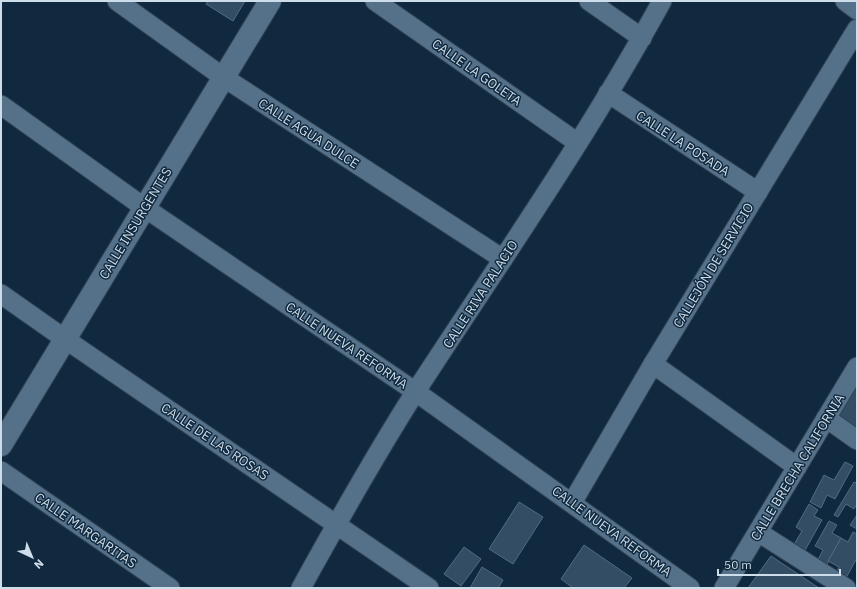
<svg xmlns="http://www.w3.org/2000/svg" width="858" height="589" viewBox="0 0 858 589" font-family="'IBM Plex Sans',sans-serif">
  <rect width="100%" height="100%" fill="#10293e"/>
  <g fill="#334e64" stroke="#506b83">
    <polygon points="208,1 245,1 233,21 206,4"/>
    <polygon points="857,383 857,430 836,416"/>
    <polygon points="845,462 853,466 835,499 827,495 821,508 810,502 824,475 834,480"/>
    <polygon points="854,482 857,483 857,504 854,509 846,504 838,517 834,515"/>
    <polygon points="519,502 543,517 513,564 489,549"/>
    <polygon points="809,504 818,510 814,516 822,520 804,552 793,546 802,531 796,527"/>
    <polygon points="857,515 857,529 850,525"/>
    <polygon points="829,521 837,525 832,533 841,538 825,568 816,563 823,550 815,546"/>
    <polygon points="853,532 857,534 857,558 846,578 836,573 839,567 828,561 841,538 848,542"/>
    <polygon points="584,545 632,578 624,588 573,588 561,579"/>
    <polygon points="464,547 481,559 461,586 444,574"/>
    <polygon points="771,556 819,588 748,588"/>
    <polygon points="482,567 503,580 498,588 470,588"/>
  </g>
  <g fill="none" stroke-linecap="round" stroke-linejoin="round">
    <g stroke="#314254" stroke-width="21">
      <g id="street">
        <polyline points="117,1 223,77 503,259"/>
        <polyline points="375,1 578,143"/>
        <polyline points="589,1 642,38"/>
        <polyline points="845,1 857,10"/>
        <polyline points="608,93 758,192"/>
        <polyline points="1,105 145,208 416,392 690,588"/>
        <polyline points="1,294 65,339 429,588"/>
        <polyline points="653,364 797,467"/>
        <polyline points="826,418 857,440"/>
        <polyline points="1,471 170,588"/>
        <polyline points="572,503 653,364 857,29"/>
        <polyline points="758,532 846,588"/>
        <path d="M301,588C338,521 375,455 416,391C500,262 588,136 662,1"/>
        <polyline points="724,588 857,367"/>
      </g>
    </g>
    <g stroke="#314254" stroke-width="24">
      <polyline id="secondary" points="1,445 270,1"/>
    </g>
    <use href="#street" stroke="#557189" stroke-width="19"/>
    <use href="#secondary" stroke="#557189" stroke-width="22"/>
  </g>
  <g text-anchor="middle" stroke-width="3" stroke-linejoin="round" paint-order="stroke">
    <g font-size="13" fill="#ceddea" stroke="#10293e">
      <text transform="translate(477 72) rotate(35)" y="5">CALLE LA GOLETA</text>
      <text transform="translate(309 133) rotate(33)" y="5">CALLE AGUA DULCE</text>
      <text transform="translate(683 143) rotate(33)" y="5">CALLE LA POSADA</text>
      <text transform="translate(135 223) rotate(-59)" y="5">CALLE INSURGENTES</text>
      <text transform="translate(713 265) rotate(-59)" y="5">CALLEJÓN DE SERVICIO</text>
      <text transform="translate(480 294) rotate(-57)" y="5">CALLE RIVA PALACIO</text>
      <text transform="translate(347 345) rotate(34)" y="5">CALLE NUEVA REFORMA</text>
      <text transform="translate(215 441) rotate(34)" y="5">CALLE DE LAS ROSAS</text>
      <text transform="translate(797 467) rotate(-59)" y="5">CALLE BRECHA CALIFORNIA</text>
      <text transform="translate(86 530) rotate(35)" y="5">CALLE MARGARITAS</text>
      <text transform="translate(612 531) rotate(36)" y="5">CALLE NUEVA REFORMA</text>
    </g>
  </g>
  <rect width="858" height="589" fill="none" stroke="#ceddea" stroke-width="4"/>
  <g transform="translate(32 557) rotate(136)" stroke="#10293e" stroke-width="3" paint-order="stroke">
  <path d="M0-3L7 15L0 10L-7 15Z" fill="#ceddea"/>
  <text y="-6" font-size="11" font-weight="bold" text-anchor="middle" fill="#ceddea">N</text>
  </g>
  <path d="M718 569v6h122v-6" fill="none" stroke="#ceddea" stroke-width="2"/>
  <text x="724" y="569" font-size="12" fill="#ceddea" stroke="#10293e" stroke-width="3" paint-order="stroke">50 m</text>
</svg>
